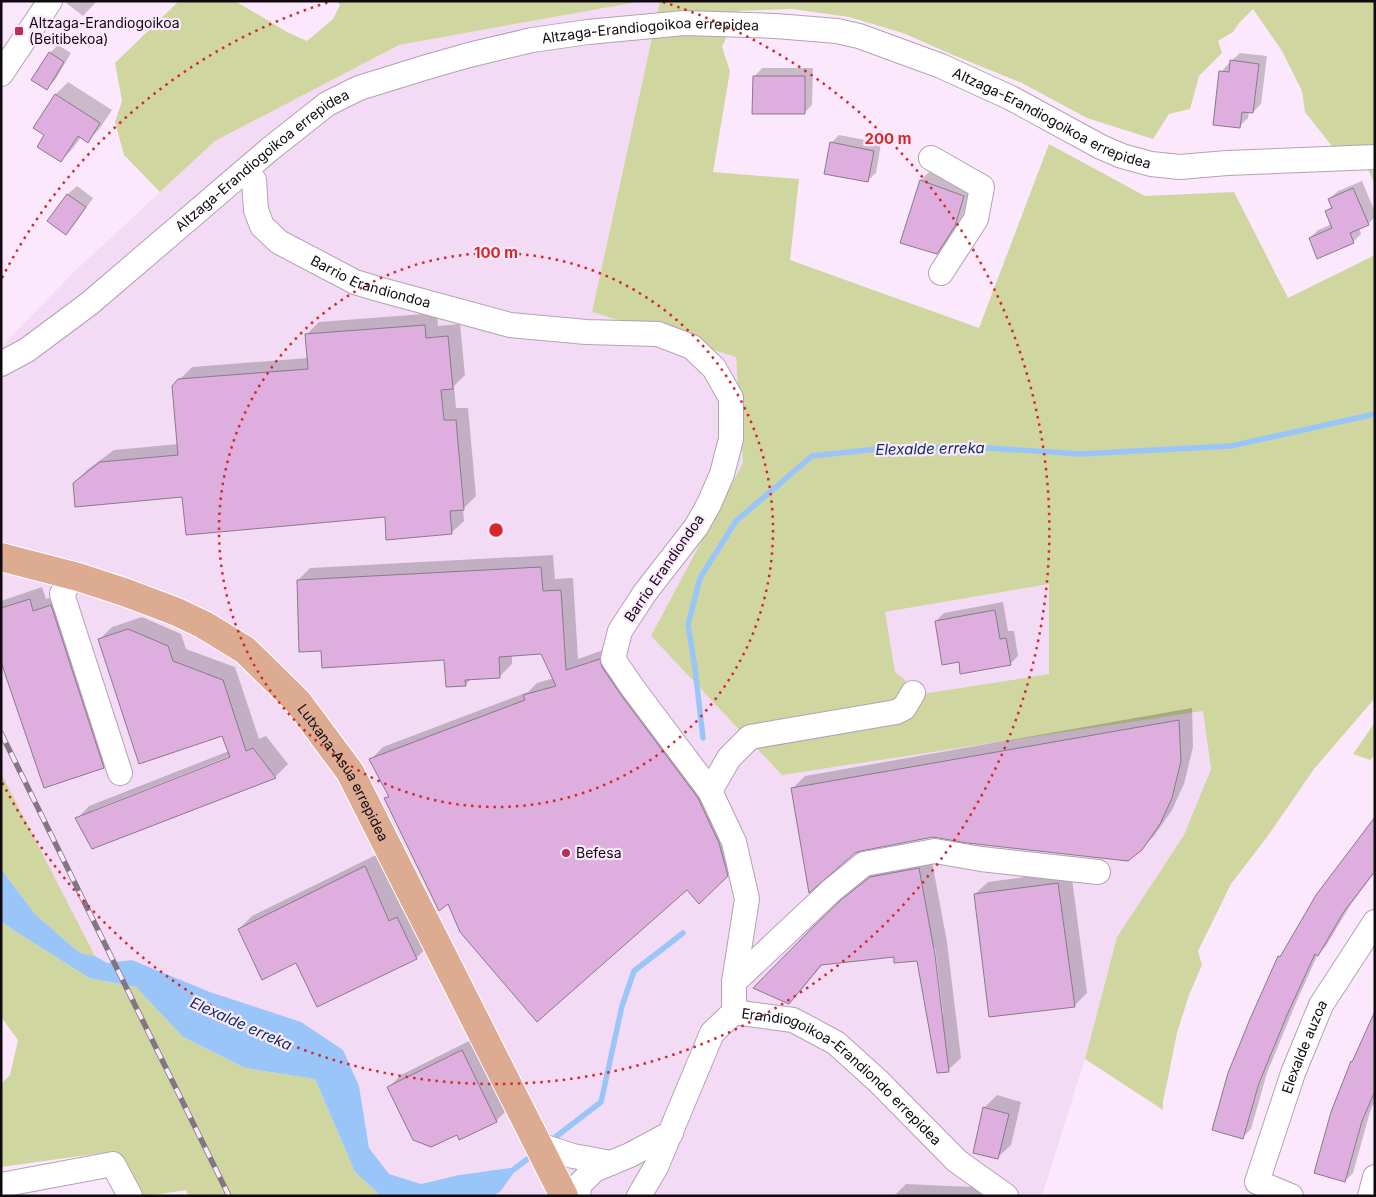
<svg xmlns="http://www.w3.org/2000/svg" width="1376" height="1197" viewBox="0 0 1376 1197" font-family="Inter,sans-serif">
  <rect width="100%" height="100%" fill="#fce8fc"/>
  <g fill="#f4dbf5">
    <polygon points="643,1 660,1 592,312 736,357 743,463 651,636 782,775 1203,711 1211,768 1184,835 1117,937 1085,1059 1042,1196 493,1196 500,1192 518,1167 459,1175 421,1184 389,1174 369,1148 359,1086 210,992 132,960 107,963 95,956 1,773 1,347 76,270 215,141 399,45"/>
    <polygon points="1049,584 1049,674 922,694 895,672 885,612"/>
  </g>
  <g fill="#d0d6a0" fill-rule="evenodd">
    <polygon points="179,1 235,1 287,32 307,41 333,19 340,5 337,1 643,1 399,45 215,141 160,192 124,155 115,122 122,101 115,63"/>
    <path d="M660,1H1375V185L1358,147L1335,150L1305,112L1302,91L1282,51L1253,9L1239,23L1233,32L1218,41L1222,53L1199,76L1190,109L1169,114L1153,139L1087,118L1022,83L953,55L903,33L849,17L792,9L738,11L722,47L730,71L713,172L799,179L790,260L979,328L1049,144L1145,196L1234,192L1288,298L1375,255V698L1314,769L1267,837L1231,884L1198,951L1202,965L1189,995L1177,1033L1163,1102V1110L1085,1059L1117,937L1184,835L1211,769L1203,711L782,775L651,636L743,463L736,357L592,312ZM1049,584V674L922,694L895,672L885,612Z"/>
    <polygon points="1375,722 1375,755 1370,760 1353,754"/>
    <polygon points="1,773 95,956 80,953 35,914 1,869"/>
    <polygon points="1,922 89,978 136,987 183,1037 245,1068 315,1079 355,1172 381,1196 188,1196 186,1190 148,1196 138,1196 116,1151 1,1167 1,1084 10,1075 18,1040 1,1017"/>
  </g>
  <polygon fill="#9ac5f8" points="1,869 35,914 80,953 95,956 107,963 132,960 210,992 301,1022 343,1050 359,1086 369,1148 389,1174 421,1184 459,1175 518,1167 500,1192 493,1196 381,1196 355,1172 315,1079 245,1068 183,1037 136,987 89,978 1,922"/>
  <g fill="#0003" fill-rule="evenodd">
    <polygon points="66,1 97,1 83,16 65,2"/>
    <polygon points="58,45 71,53 55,80 47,88 50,53"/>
    <polygon points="1240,53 1267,56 1261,104 1253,112 1249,112 1248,118 1240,126 1221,72 1229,63 1231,64 1231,61"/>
    <polygon points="762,68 813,68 812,105 804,113 754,77"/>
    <polygon points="68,82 112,110 100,128 88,141 81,137 73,148 61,161 46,135 35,128 56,94"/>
    <polygon points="839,135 881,143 876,173 867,181 831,143"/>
    <polygon points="929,172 972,187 963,216 945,245 936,253 902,242 921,180"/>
    <polygon points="1362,181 1375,212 1375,217 1368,224 1359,228 1361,234 1353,242 1310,238 1318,230 1332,224 1326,212 1332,206 1329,199 1338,191"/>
    <polygon points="77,186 93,198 74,225 66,233 49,221 68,194"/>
    <polygon points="437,313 438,326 460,324 465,375 454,386 456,408 468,408 476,496 463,509 464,521 451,533 386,516 74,483 87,470 114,450 179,444 179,380 192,367 308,358 306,335 319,322"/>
    <polygon points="553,555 555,579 573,578 578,659 612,647 740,863 699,903 688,888 449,901 385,799 390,794 371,759 383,747 528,692 537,683 554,678 542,653 512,655 512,664 500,676 472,678 465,685 445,659 322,650 298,580 310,568"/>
    <polygon points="42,587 46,599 64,594 116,754 103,767 1,658 1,601"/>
    <polygon points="1003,602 1008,631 1014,631 1018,656 1010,664 936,621 944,613"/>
    <path d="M142,617L181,634L186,649L235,667L259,739L266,736L288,764L276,776L93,847L77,819L89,806L229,751L223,734L99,640L112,627ZM235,754L236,756L91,814V811Z"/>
    <polygon points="1192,708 1193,747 1184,784 1172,810 1154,836 1141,849 932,836 792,789 805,776"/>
    <polygon points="1375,820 1375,872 1351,904 1326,946 1318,954 1295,1005 1267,1073 1251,1129 1243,1137 1279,957 1284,951"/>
    <polygon points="378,854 402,909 409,905 429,946 416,958 297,961 239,929 252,916"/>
    <path d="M931,856L947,942L961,1058L948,1070L918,960L895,956L823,964L801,990L789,1003L755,987L855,888L884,865ZM935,948L943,1014L942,1015L933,949Z"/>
    <polygon points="1071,871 1087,993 1074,1006 975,894 988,882"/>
    <polygon points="1375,1014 1375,1100 1370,1112 1353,1173 1345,1181"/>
    <polygon points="475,1038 509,1108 496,1121 457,1133 389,1087 401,1075"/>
    <polygon points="997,1095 1021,1102 1011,1145 998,1157 984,1108"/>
    <polygon points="906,1184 994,1188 994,1196 894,1196"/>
  </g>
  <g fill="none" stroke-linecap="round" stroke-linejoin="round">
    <g stroke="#9ac5f8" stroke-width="5.5">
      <polyline points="703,738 695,668 688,625 700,578 736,521 812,456 877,449 973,447 1080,454 1231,446 1375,414"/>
      <polyline points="549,1142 601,1102 622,1006 634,971 683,933"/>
      <polyline points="513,1170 534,1154"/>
    </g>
  </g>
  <g fill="#deaedf" stroke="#8a798b">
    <polygon points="49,52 64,62 47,90 31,80"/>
    <polygon points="1230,60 1259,64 1253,113 1242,112 1240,128 1213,125 1219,71 1229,72"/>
    <polygon points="753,76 805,76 805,114 752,114"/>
    <polygon points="55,94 100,123 88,143 78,136 61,162 37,147 44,135 33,128"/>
    <polygon points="830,142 874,151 868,182 824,174"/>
    <polygon points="920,180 964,196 955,226 937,254 900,243"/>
    <polygon points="1353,188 1369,225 1350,233 1354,243 1317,259 1309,238 1332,228 1325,211 1332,208 1328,199"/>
    <polygon points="67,194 86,207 66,235 47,221"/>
    <polygon points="425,325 426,338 448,336 453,389 441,390 444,420 456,420 464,510 450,511 452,534 386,540 385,517 186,535 182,497 75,507 73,483 100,462 178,455 172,386 178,379 308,369 305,334"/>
    <polygon points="541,567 543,591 561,590 566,670 600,659 602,667 621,695 698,798 719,843 728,876 699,904 687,890 537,1022 460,932 448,904 439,911 384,798 389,797 369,759 525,700 523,695 556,686 541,654 499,657 500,678 465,680 466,686 446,687 444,660 322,668 321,651 299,652 297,580"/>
    <polygon points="30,599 33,611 51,605 104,768 44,788 1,662 1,608"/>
    <polygon points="995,610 1000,639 1006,638 1011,665 960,674 959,662 942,665 935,621"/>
    <polygon points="128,629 168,646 173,661 223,680 246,751 253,748 276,778 92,849 75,818 230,757 222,736 139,764 98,639"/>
    <polygon points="1179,720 1181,761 1172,798 1160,824 1142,850 1128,861 967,843 933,837 861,851 855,853 809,893 791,788"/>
    <polygon points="1375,817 1375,871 1343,913 1318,956 1315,954 1287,1015 1259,1083 1243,1139 1212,1130 1228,1073 1250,1019 1278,956 1280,957 1316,895"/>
    <polygon points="365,866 389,921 397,917 417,959 317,1007 296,963 262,980 238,929"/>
    <polygon points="919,868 935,955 949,1072 937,1073 917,961 894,963 894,957 821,965 789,1004 753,988 815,925 841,900 870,877"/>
    <polygon points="1058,883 1075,1007 989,1017 974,894"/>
    <polygon points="1375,1011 1375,1091 1362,1121 1345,1182 1314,1173 1331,1112 1351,1061 1352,1062"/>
    <polygon points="462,1050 497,1122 459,1140 457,1135 431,1147 413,1140 387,1087"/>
    <polygon points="983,1107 1009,1114 998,1159 973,1153"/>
  </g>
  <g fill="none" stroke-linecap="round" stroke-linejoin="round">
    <g stroke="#b4a1b4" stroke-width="26">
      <g id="minor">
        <polyline points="1,74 50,1"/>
        <polyline points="931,158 982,187 976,219 941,273"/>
        <path id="s1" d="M246,170L254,180L256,210L262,226L279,242L355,282L378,289L510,325L586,332L658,334L692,347L714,368L731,398V439L722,474L709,504L696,527L644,594L620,631L613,659L632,687L710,791L734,842L747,899L734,982V1012"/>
        <path id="s2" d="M1,364L27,350L90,303L270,149L327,104L359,88L427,67L469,55L532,40L588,32L684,23L776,26L837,31L859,36L941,66L1011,98L1101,147L1122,156L1151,164L1180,167L1227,163L1375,157"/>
        <polyline points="74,575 62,594 120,773"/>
        <polyline points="710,791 729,758 750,737 896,712 904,708 913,693"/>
        <polyline points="734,982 832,890 864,864 935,851 981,859 1098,872"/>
        <polyline points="539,1145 573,1156 611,1163"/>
        <polyline points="1,1185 113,1164 130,1196"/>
        <polyline points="578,1196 579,1185 594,1170 630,1155 671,1133"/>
        <path id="s3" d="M639,1196L656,1167L712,1033L734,1012L793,1020L836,1043L878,1081L957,1161L1006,1196"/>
        <path id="s4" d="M1291,1196L1257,1182L1293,1073L1321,1005L1375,922"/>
        <polyline points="1370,1196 1375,1177"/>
      </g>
    </g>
    <g stroke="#fff" stroke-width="30">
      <g id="major">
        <path id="s5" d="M1,557L78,577L124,592L177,612L204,625L245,650L298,702L350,772L564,1196"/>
      </g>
    </g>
    <use href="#minor" stroke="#fff" stroke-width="24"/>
    <use href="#major" stroke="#dcab91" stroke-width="28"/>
    <g stroke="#827682" stroke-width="5.5">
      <polyline id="rail" points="1,733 229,1196"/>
    </g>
    <use href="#rail" stroke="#fce8fc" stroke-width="4" stroke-dasharray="11" stroke-linecap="butt"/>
  </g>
  <g fill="none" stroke="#d62828" stroke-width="2.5" stroke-dasharray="2.5 5">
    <circle cx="496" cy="530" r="277"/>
    <path d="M2 278A554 554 0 0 1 329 2M663 2A554 554 0 1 1 2 782"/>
  </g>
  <g fill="#bb2c57" stroke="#fce8fc" stroke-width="2">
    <rect x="14" y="26" width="10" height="10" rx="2.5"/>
    <circle cx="566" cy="853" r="5"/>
  </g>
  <g text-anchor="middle" stroke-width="4.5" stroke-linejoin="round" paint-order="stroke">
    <g font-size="14" fill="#100a10" stroke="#fce8fc" text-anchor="start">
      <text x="29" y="28">Altzaga-Erandiogoikoa<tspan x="29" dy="16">(Beitibekoa)</tspan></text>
      <text x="576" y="858">Befesa</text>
    </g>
    <g font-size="14" fill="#100a10" stroke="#fce8fc">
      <text dy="5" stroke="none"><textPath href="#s2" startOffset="752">Altzaga-Erandiogoikoa errepidea</textPath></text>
      <text dy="5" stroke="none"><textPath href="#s2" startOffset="1172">Altzaga-Erandiogoikoa errepidea</textPath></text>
      <text dy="5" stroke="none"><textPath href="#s2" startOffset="332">Altzaga-Erandiogoikoa errepidea</textPath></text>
      <text dy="5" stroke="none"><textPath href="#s1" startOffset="184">Barrio Erandiondoa</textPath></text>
      <text transform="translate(664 568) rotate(-55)" y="5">Barrio Erandiondoa</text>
      <text dy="5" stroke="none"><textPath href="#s5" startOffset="421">Lutxana-Asua errepidea</textPath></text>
      <text dy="5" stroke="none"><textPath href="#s4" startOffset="180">Elexalde auzoa</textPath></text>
      <text dy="5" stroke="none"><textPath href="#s3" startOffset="339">Erandiogoikoa-Erandiondo errepidea</textPath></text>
    </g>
    <g font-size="15" font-style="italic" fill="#022f5c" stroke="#fce8fc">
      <text transform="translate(930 449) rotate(-1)" y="5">Elexalde erreka</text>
      <text transform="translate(241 1024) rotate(24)" y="5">Elexalde erreka</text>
    </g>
  </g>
  <circle cx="496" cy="530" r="8" fill="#d62828" stroke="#fce8fc" stroke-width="2.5"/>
  <g font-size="15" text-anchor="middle" font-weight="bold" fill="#d62828" stroke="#fce8fc" stroke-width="4.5" stroke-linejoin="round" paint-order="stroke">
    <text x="888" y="144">200 m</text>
    <text x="496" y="258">100 m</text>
  </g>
  <rect width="1376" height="1197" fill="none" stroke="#100a10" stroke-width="5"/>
</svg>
